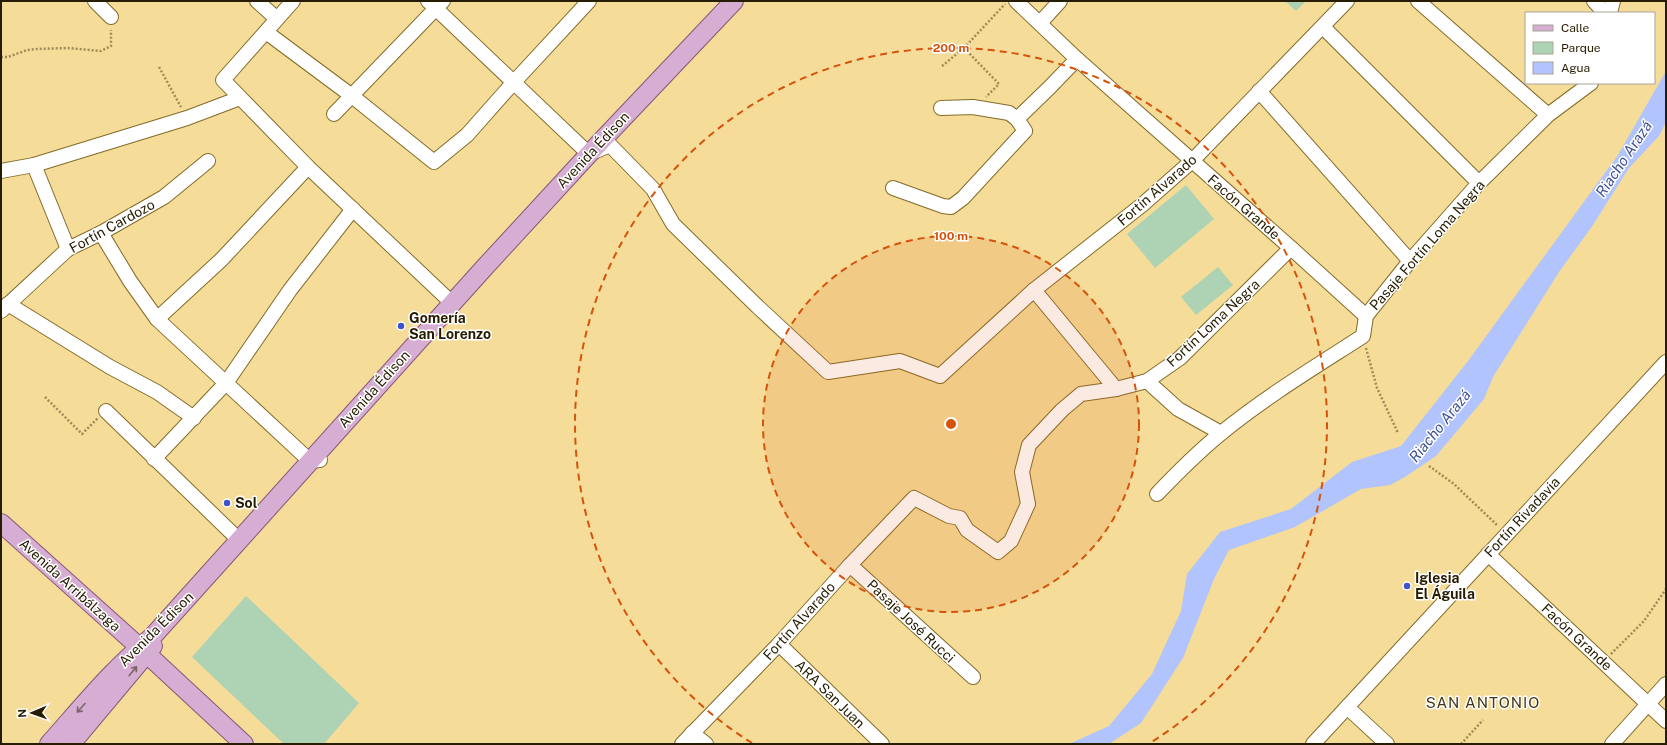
<svg xmlns="http://www.w3.org/2000/svg" width="1667" height="745" viewBox="0 0 1667 745" font-family="'Public Sans',sans-serif">
  <rect width="100%" height="100%" fill="#f5dc98"/>
  <g fill="#aed3b4">
    <polygon points="1285,1 1306,1 1296,11"/>
    <polygon points="1186,185 1214,219 1155,268 1127,234"/>
    <polygon points="1218,267 1233,285 1196,315 1181,297"/>
    <polygon points="246,596 359,703 324,744 284,744 192,657"/>
  </g>
  <polygon fill="#b1c4fd" points="1666,71 1666,122 1659,136 1629,168 1593,225 1559,272 1493,377 1484,399 1436,456 1405,477 1390,485 1361,489 1295,527 1229,550 1214,579 1183,658 1141,723 1109,744 1069,744 1109,726 1152,674 1181,611 1187,574 1220,532 1291,509 1352,462 1401,446 1468,361 1618,155"/>
  <g fill="none" stroke-linecap="round" stroke-linejoin="round">
    <g stroke="#836c29" stroke-width="16">
      <g id="minor">
        <polyline points="95,1 111,17"/>
        <polyline points="257,1 277,19"/>
        <polyline points="293,1 223,80 308,167 452,303"/>
        <polyline points="428,1 589,154 610,145 653,189 673,224 758,307 828,372 900,361 940,376 1034,290 1142,205 1192,161 1347,1"/>
        <polyline points="1016,1 1077,59 1291,248 1366,316"/>
        <polyline points="1418,1 1548,115"/>
        <polyline points="1594,1 1605,13"/>
        <polyline points="1610,13 1613,1"/>
        <polyline points="1040,23 1060,1"/>
        <polyline points="1323,27 1479,183"/>
        <polyline points="266,32 352,96 434,162 467,135 514,82 589,1"/>
        <polyline points="1259,91 1410,261"/>
        <polyline points="941,108 973,107 1009,113 1017,119 1050,87 1077,59"/>
        <polyline points="334,114 443,1"/>
        <polyline points="34,165 68,249"/>
        <polyline points="1,171 34,165 187,118 240,98"/>
        <polyline points="893,188 943,206 951,207 963,198 1025,131 1017,119"/>
        <polyline points="101,233 130,281 157,319 310,461 320,460"/>
        <polyline points="1034,290 1116,389"/>
        <polyline points="8,304 110,367 157,392 194,418"/>
        <polyline points="1,311 68,249 101,233 164,197 208,161"/>
        <polyline points="157,319 222,259 308,167"/>
        <polyline points="1147,381 1178,409 1221,433"/>
        <polyline points="106,411 239,540"/>
        <polyline points="154,459 226,383 290,290 353,209"/>
        <path d="M1157,494C1177,473 1197,453 1220,434C1265,397 1315,367 1363,336L1366,316L1410,261L1479,183L1548,115L1591,83"/>
        <polyline points="1488,554 1666,721"/>
        <polyline points="850,565 973,677"/>
        <polyline points="779,644 882,744"/>
        <polyline points="1347,707 1387,744"/>
        <polyline points="692,733 706,744"/>
        <polyline points="682,744 779,644 850,565 914,498 949,516 960,518 967,530 998,552 1011,541 1028,504 1022,472 1029,445 1062,410 1081,394 1116,389 1147,381 1180,358 1291,248"/>
        <polyline points="1313,744 1666,362"/>
        <polyline points="1612,744 1666,684"/>
      </g>
    </g>
    <g stroke="#875776" stroke-width="20">
      <g id="major">
        <polyline points="1,523 147,654 244,744"/>
        <path d="M49,744C82,707 114,667 153,636L484,268L589,154L734,1"/>
        <polyline points="71,744 153,646"/>
      </g>
    </g>
    <g stroke="#9d8b58" stroke-width="2.5" stroke-dasharray="2 2" stroke-linecap="butt">
      <polyline points="964,48 999,84 986,97"/>
      <polyline points="1,57 8,57 27,50 37,49 68,48 101,51 111,46 111,30"/>
      <polyline points="942,66 964,48 1005,4"/>
      <polyline points="159,67 181,107"/>
      <polyline points="1366,348 1377,388 1398,433"/>
      <polyline points="45,397 82,434 98,418"/>
      <polyline points="1429,466 1454,484 1498,526"/>
      <polyline points="1611,654 1644,621 1666,589"/>
      <polyline points="1461,744 1483,720"/>
    </g>
    <use href="#minor" stroke="#fff" stroke-width="14"/>
    <use href="#major" stroke="#d6add3" stroke-width="18"/>
  </g>
  <defs><path id="oneway-shaft" d="M-6 0H5M1.5-3L5.5 0L1.5 3" fill="none" stroke-width="1.6" stroke-linecap="round" stroke-linejoin="round"/></defs>
  <g stroke="#7e646a">
    <use href="#oneway-shaft" transform="translate(133 671) rotate(-50)"/>
    <use href="#oneway-shaft" transform="translate(81 708) rotate(132)"/>
  </g>
  <circle cx="951" cy="424" r="188" fill="#d5530b" fill-opacity=".12"/>
  <g fill="none" stroke="#d5530b" stroke-width="2" stroke-dasharray="7 5">
    <circle cx="951" cy="424" r="188"/>
    <path d="M752 743A376 376 0 1 1 1150 743"/>
  </g>
  <g fill="#3e55c8" stroke="#fff" stroke-width="1.5">
    <circle cx="401" cy="326" r="4"/>
    <circle cx="227" cy="503" r="4"/>
    <circle cx="1407" cy="586" r="4"/>
  </g>
  <g text-anchor="middle" stroke-width="3" stroke-linejoin="round" paint-order="stroke">
    <g font-size="14" fill="#261c01" stroke="#fff">
      <text transform="translate(593 150) rotate(-47)" y="5">Avenida Édison</text>
      <text transform="translate(1157 190) rotate(-41)" y="5">Fortín Alvarado</text>
      <text transform="translate(1244 207) rotate(41)" y="5">Facón Grande</text>
      <text transform="translate(112 226) rotate(-29)" y="5">Fortín Cardozo</text>
      <text transform="translate(1427 245) rotate(-49)" y="5">Pasaje Fortín Loma Negra</text>
      <text transform="translate(1213 323) rotate(-43)" y="5">Fortín Loma Negra</text>
      <text transform="translate(374 389) rotate(-48)" y="5">Avenida Édison</text>
      <text transform="translate(1522 517) rotate(-47)" y="5">Fortín Rivadavia</text>
      <text transform="translate(70 585) rotate(42)" y="5">Avenida Arribálzaga</text>
      <text transform="translate(799 621) rotate(-48)" y="5">Fortín Alvarado</text>
      <text transform="translate(911 621) rotate(43)" y="5">Pasaje José Rucci</text>
      <text transform="translate(156 629) rotate(-45)" y="5">Avenida Édison</text>
      <text transform="translate(1577 637) rotate(43)" y="5">Facón Grande</text>
      <text transform="translate(830 694) rotate(44)" y="5">ARA San Juan</text>
    </g>
    <g font-size="14" font-weight="bold" fill="#261c01" stroke="#fff" text-anchor="start">
      <text x="409" y="323">Gomería<tspan x="409" dy="16">San Lorenzo</tspan></text>
      <text x="235" y="508">Sol</text>
      <text x="1415" y="583">Iglesia<tspan x="1415" dy="16">El Águila</tspan></text>
    </g>
    <g font-size="15" font-style="italic" fill="#3f5295" stroke="#fff">
      <text transform="translate(1624 159) rotate(-56)" y="5">Riacho Arazá</text>
      <text transform="translate(1440 426) rotate(-51)" y="5">Riacho Arazá</text>
    </g>
    <g font-size="15" letter-spacing="1" fill="#433613" stroke="#fff">
      <text x="1483" y="708">SAN ANTONIO</text>
    </g>
  </g>
  <circle cx="951" cy="424" r="6" fill="#d5530b" stroke="#fff" stroke-width="2"/>
  <g font-size="12" text-anchor="middle" font-weight="bold" fill="#d5530b" stroke="#fff" stroke-width="3" stroke-linejoin="round" paint-order="stroke">
    <text x="951" y="52">200 m</text>
    <text x="951" y="240">100 m</text>
  </g>
  <rect width="1667" height="745" fill="none" stroke="#261c01" stroke-width="4"/>
  <rect x="1525" y="12" width="130" height="72" fill="#ffffff" stroke="#a8a499"/>
  <rect x="1533" y="25" width="20" height="6" fill="#d6add3" stroke="#a8a499"/>
  <text x="1561" y="32" font-size="12" fill="#261c01">Calle</text>
  <rect x="1533" y="42" width="20" height="12" fill="#aed3b4" stroke="#a8a499"/>
  <text x="1561" y="52" font-size="12" fill="#261c01">Parque</text>
  <rect x="1533" y="62" width="20" height="12" fill="#b1c4fd" stroke="#a8a499"/>
  <text x="1561" y="72" font-size="12" fill="#261c01">Agua</text>
  <g transform="translate(32 713) rotate(268)" stroke="#ffffff" stroke-width="3" paint-order="stroke">
  <path d="M0-3L7 15L0 10L-7 15Z" fill="#261c01"/>
  <text y="-6" font-size="11" font-weight="bold" text-anchor="middle" fill="#261c01">N</text>
  </g>
</svg>
